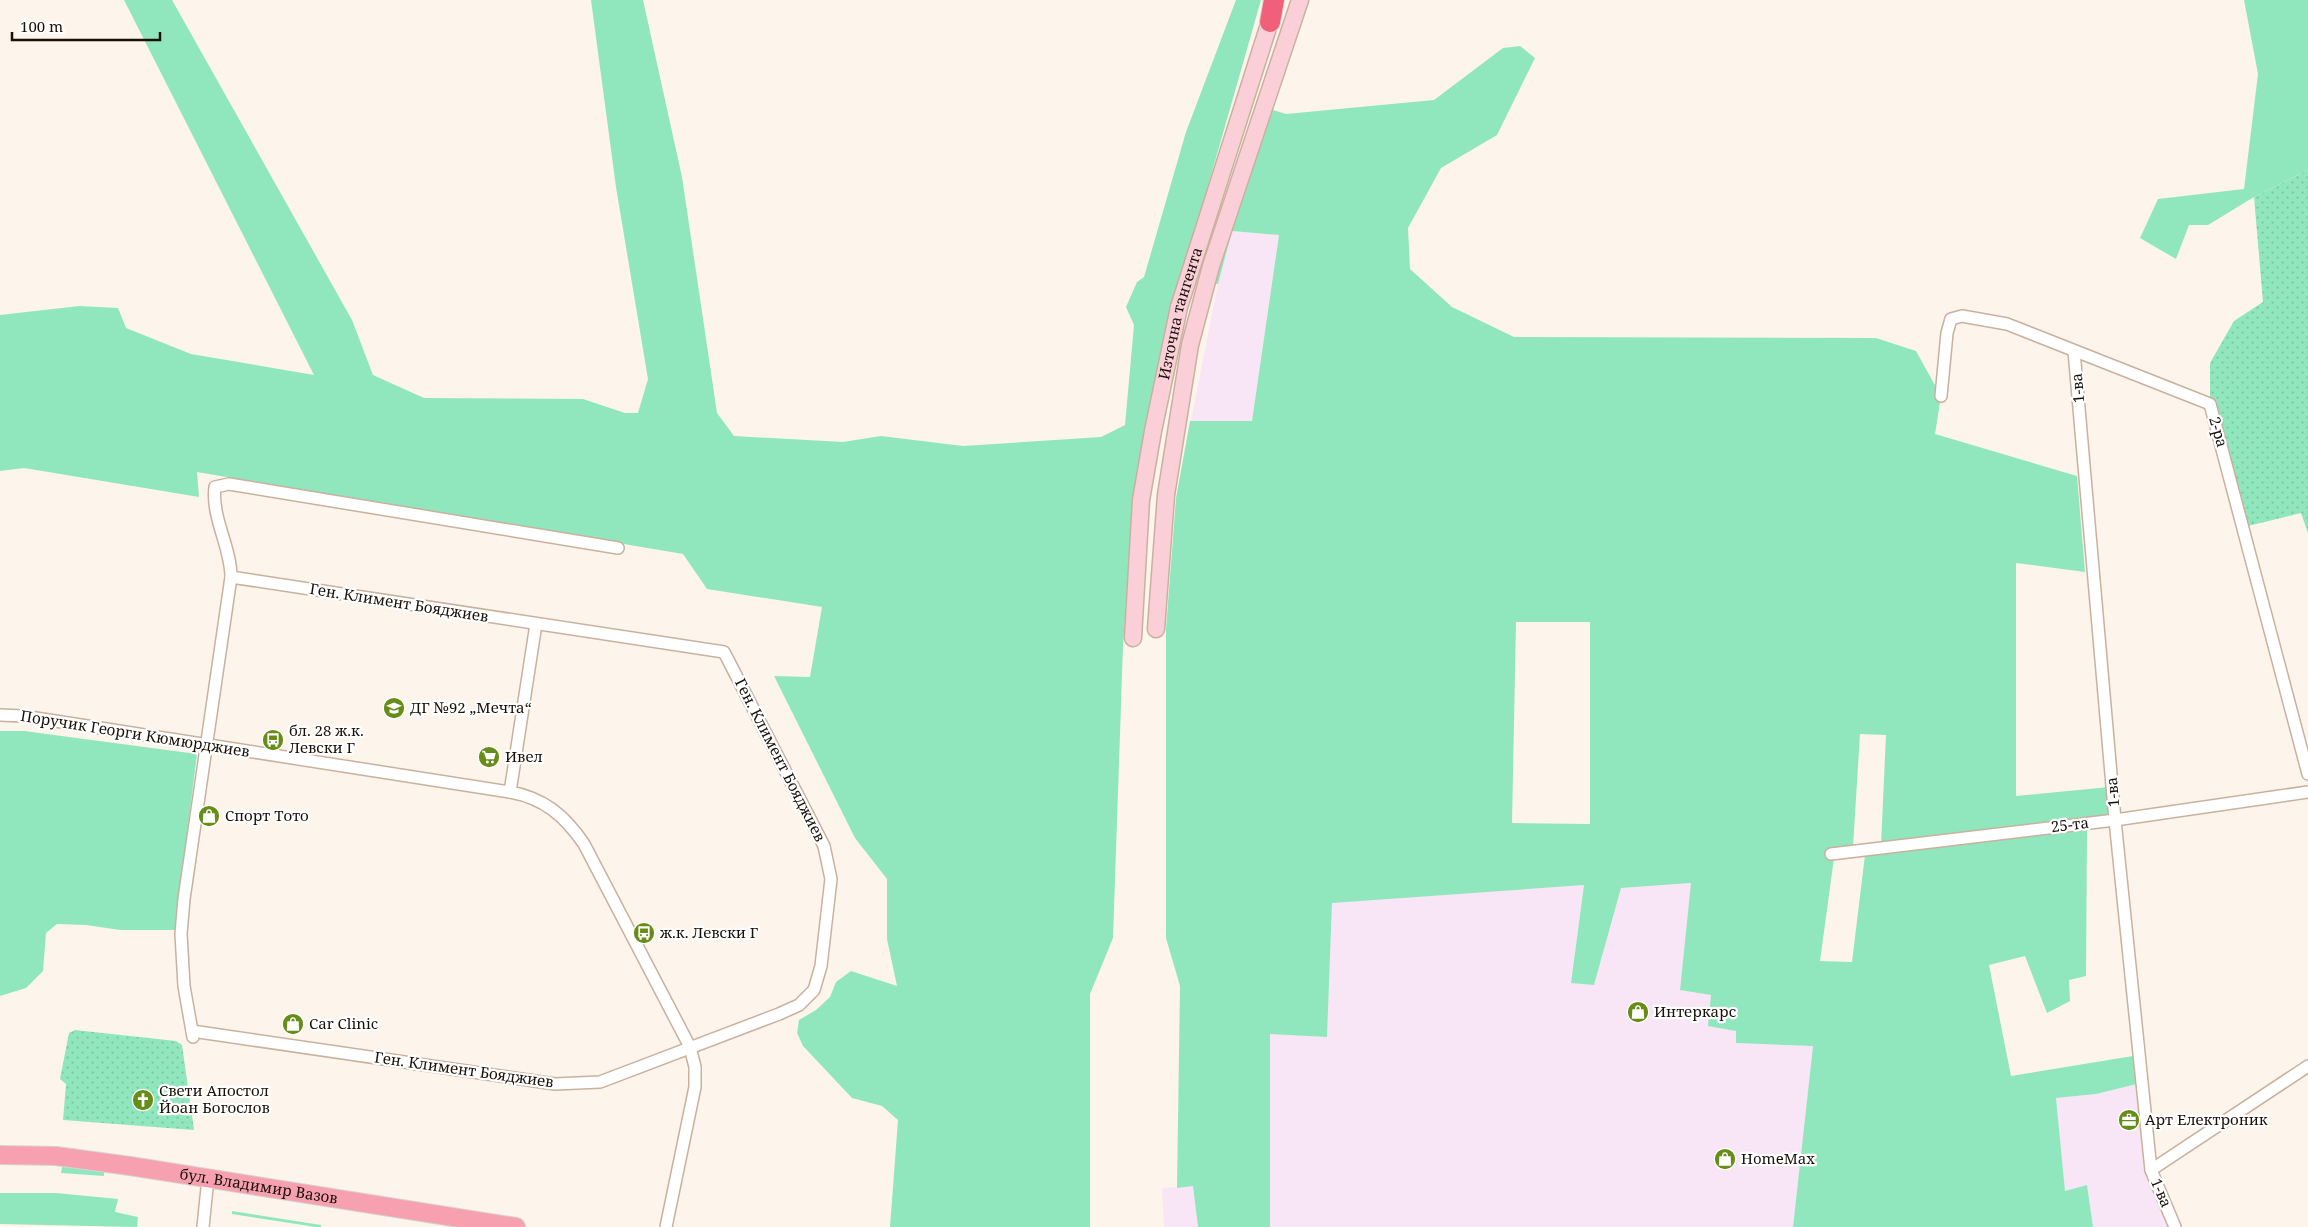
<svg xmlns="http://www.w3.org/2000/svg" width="2308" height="1227" viewBox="0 0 2308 1227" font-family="'Noto Serif',serif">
  <defs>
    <pattern id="park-dots" width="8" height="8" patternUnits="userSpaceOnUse" patternTransform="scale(1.25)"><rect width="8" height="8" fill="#90e7be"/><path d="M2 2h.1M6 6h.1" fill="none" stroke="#7cc5a2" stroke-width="1.8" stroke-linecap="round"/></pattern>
  </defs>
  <rect width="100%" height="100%" fill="#fdf4eb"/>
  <g fill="#f8e5f5">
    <polygon points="1232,231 1279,235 1252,421 1191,421 1218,284"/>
    <polygon points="1692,883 1680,990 1712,995 1736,1031 1736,1043 1813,1046 1793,1227 1270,1227 1270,1033 1327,1037 1332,902 1584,885 1571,982 1594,985 1621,888"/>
    <polygon points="2137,1084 2169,1227 2093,1227 2087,1185 2065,1191 2056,1098 2096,1094"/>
    <polygon points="1193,1186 1198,1227 1164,1227 1162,1188"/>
  </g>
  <g fill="#90e7be" fill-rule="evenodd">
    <polygon points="124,0 172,0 352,320 373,375 424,398 583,399 625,413 638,413 648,379 616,187 591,0 643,0 682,177 717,413 734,436 843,442 881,436 963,446 1101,437 1125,425 1134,325 1126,307 1137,282 1144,277 1186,132 1236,0 1261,0 1184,270 1140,472 1129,559 1123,646 1113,938 1090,994 1090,1227 890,1227 898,1120 882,1106 852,1098 803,1046 797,1033 799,1020 816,1010 830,997 836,982 851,971 897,986 887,939 887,879 855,838 774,676 810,677 822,607 707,589 683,554 197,472 199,497 24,468 0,471 0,315 79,306 118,308 126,328 191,354 314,375"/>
    <polygon points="2244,0 2308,0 2308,170 2254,197 2208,225 2189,225 2176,259 2140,238 2158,199 2244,189 2258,74"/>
    <path d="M1520,46L1535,58L1497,135L1441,168L1408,228L1410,269L1452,307L1514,337L1876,338L1916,351L1941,396L1935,434L2077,476L2085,572L2016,563V796L2109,787L2115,820L1881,845L1886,735L1860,734L1853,847L1834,858L1820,961L1852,962L1865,855L1937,845L2087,830L2086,976L2069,980L2070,1001L2047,1013L2025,956L1989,965L2011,1076L2133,1056L2137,1084L2096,1094L2056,1098L2065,1191L2087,1185L2093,1227H1793L1813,1046L1736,1043V1031L1708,1026L1711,995L1680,990L1691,883L1621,888L1594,985L1571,983L1584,885L1332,903L1327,1037L1270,1034V1227H1198L1193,1186L1177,1188L1180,986L1166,938V629L1176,498L1190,421H1252L1279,235L1232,231L1218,284L1211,283L1270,109L1286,114L1434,100L1503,48ZM1516,622H1590V824L1512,823Z"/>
    <polygon points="0,731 24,731 197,754 175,930 120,930 86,925 57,924 46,933 43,971 26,988 0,996"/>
    <polygon points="62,1167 104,1169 104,1176 61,1173"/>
    <polygon points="0,1193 56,1193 118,1199 115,1212 138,1217 137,1227 0,1224"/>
    <polygon points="232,1211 321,1225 321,1227 316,1227 232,1214"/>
  </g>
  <g fill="url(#park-dots)">
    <polygon points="2308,170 2308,533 2301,513 2244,527 2210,404 2210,363 2234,321 2263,302 2254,197"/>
    <polygon points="75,1030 176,1041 182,1045 194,1130 63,1120 66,1084 60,1079 69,1033"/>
  </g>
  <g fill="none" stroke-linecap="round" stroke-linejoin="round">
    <g stroke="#c9b19e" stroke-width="14">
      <g id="street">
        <polyline points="2074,351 2115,820 2151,1170 2175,1227"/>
        <polyline points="1941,396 1947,333 1951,319 1962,316 2007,324 2210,404 2308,774"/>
        <path d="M0,715L23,716L510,792C544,798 565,816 584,844L690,1047L695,1067V1087L666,1227"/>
        <polyline points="510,792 536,624"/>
        <polyline points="1831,854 2115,820 2308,792"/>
        <polyline points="192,1031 555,1084 600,1082 779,1014 799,1005 814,990 821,966 831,879 824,846 724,652 231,577"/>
        <path d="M193,1037L184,986L181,934L184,899L231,577C231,547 211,517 215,487L229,484L618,548"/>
        <polyline points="2151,1170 2308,1066"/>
        <polyline points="203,1227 208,1178"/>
      </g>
    </g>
    <g stroke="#c9b19e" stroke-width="19">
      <g id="secondary">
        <polyline points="1156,629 1166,495 1190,345 1211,266 1300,0"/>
        <path id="s1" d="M1133,638L1141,500L1153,431L1179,307L1273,12"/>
      </g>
    </g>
    <g stroke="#d6d4d3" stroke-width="20">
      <g id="primary">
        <path id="s2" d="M0,1155L56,1156L130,1166L516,1227"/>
      </g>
    </g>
    <g stroke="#d6d4d3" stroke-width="22">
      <polyline id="highway" points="1270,22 1274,0"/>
    </g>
    <use href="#street" stroke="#fff" stroke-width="11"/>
    <use href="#secondary" stroke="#fbcfd7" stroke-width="16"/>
    <use href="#primary" stroke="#f7a0b0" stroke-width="18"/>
    <use href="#highway" stroke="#f1607b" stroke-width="20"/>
  </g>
  <defs>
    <g id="school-disc" transform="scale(1.125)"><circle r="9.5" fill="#678d19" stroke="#fff"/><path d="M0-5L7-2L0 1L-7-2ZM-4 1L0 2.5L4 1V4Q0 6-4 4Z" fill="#fff"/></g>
    <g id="bus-disc" transform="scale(1.125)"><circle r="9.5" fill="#678d19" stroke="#fff"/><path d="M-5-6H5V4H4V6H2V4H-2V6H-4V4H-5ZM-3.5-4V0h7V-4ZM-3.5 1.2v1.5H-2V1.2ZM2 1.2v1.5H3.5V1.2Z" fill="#fff"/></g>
    <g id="supermarket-disc" transform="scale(1.125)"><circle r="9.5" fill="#678d19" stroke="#fff"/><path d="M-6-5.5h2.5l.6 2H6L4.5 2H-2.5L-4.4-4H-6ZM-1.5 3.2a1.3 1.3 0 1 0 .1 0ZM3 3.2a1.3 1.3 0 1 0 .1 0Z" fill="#fff"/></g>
    <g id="shop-disc" transform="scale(1.125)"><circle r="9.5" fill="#678d19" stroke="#fff"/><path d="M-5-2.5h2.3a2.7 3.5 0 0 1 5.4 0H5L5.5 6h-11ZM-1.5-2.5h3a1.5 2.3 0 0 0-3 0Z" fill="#fff"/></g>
    <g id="church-disc" transform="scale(1.125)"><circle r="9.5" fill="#678d19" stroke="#fff"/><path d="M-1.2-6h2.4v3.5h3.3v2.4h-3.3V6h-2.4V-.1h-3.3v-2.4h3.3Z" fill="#fff"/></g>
    <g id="office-disc" transform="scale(1.125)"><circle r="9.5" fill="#678d19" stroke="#fff"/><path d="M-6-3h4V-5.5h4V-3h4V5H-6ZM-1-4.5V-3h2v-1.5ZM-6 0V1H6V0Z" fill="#fff"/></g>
  </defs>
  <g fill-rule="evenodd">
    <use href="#school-disc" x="394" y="708"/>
    <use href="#bus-disc" x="273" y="740"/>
    <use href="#supermarket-disc" x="489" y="757"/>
    <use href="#shop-disc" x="209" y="816"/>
    <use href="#bus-disc" x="644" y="933"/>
    <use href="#shop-disc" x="1638" y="1012"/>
    <use href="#shop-disc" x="293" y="1024"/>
    <use href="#church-disc" x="143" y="1100"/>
    <use href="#office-disc" x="2129" y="1120"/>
    <use href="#shop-disc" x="1725" y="1159"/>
  </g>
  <g text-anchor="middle" stroke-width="4.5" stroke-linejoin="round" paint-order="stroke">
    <g font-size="15" fill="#19110a" stroke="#fff">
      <text dy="5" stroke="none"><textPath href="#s1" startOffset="329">Източна тангента</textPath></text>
      <text transform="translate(2078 388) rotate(-95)" y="5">1-ва</text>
      <text transform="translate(2218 432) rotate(74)" y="5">2-ра</text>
      <text transform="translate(399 603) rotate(9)" y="5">Ген. Климент Бояджиев</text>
      <text transform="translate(135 734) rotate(9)" y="5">Поручик Георги Кюмюрджиев</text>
      <text transform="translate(780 760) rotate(63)" y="5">Ген. Климент Бояджиев</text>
      <text transform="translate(2113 792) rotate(-95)" y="5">1-ва</text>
      <text transform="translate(2070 825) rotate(-7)" y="5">25-та</text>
      <text transform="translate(464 1070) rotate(8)" y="5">Ген. Климент Бояджиев</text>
      <text dy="5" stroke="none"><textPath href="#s2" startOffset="261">бул. Владимир Вазов</textPath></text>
      <text transform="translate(2161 1193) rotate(67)" y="5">1-ва</text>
    </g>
    <g font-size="15" fill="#19110a" stroke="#fff" text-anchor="start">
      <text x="410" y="713">ДГ №92 „Мечта“</text>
      <text x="289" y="736">бл. 28 ж.к.<tspan x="289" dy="17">Левски Г</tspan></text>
      <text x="505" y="762">Ивел</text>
      <text x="225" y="821">Спорт Тото</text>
      <text x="660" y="938">ж.к. Левски Г</text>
      <text x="1654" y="1017">Интеркарс</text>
      <text x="309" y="1029">Car Clinic</text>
      <text x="159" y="1096">Свети Апостол<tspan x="159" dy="17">Йоан Богослов</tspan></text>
      <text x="2145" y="1125">Арт Електроник</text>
      <text x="1741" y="1164">HomeMax</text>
    </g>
  </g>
  <path d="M12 32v8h148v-8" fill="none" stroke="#19110a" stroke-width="2.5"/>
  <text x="20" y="32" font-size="15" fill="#19110a" stroke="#ffffff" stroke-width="4" paint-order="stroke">100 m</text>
</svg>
